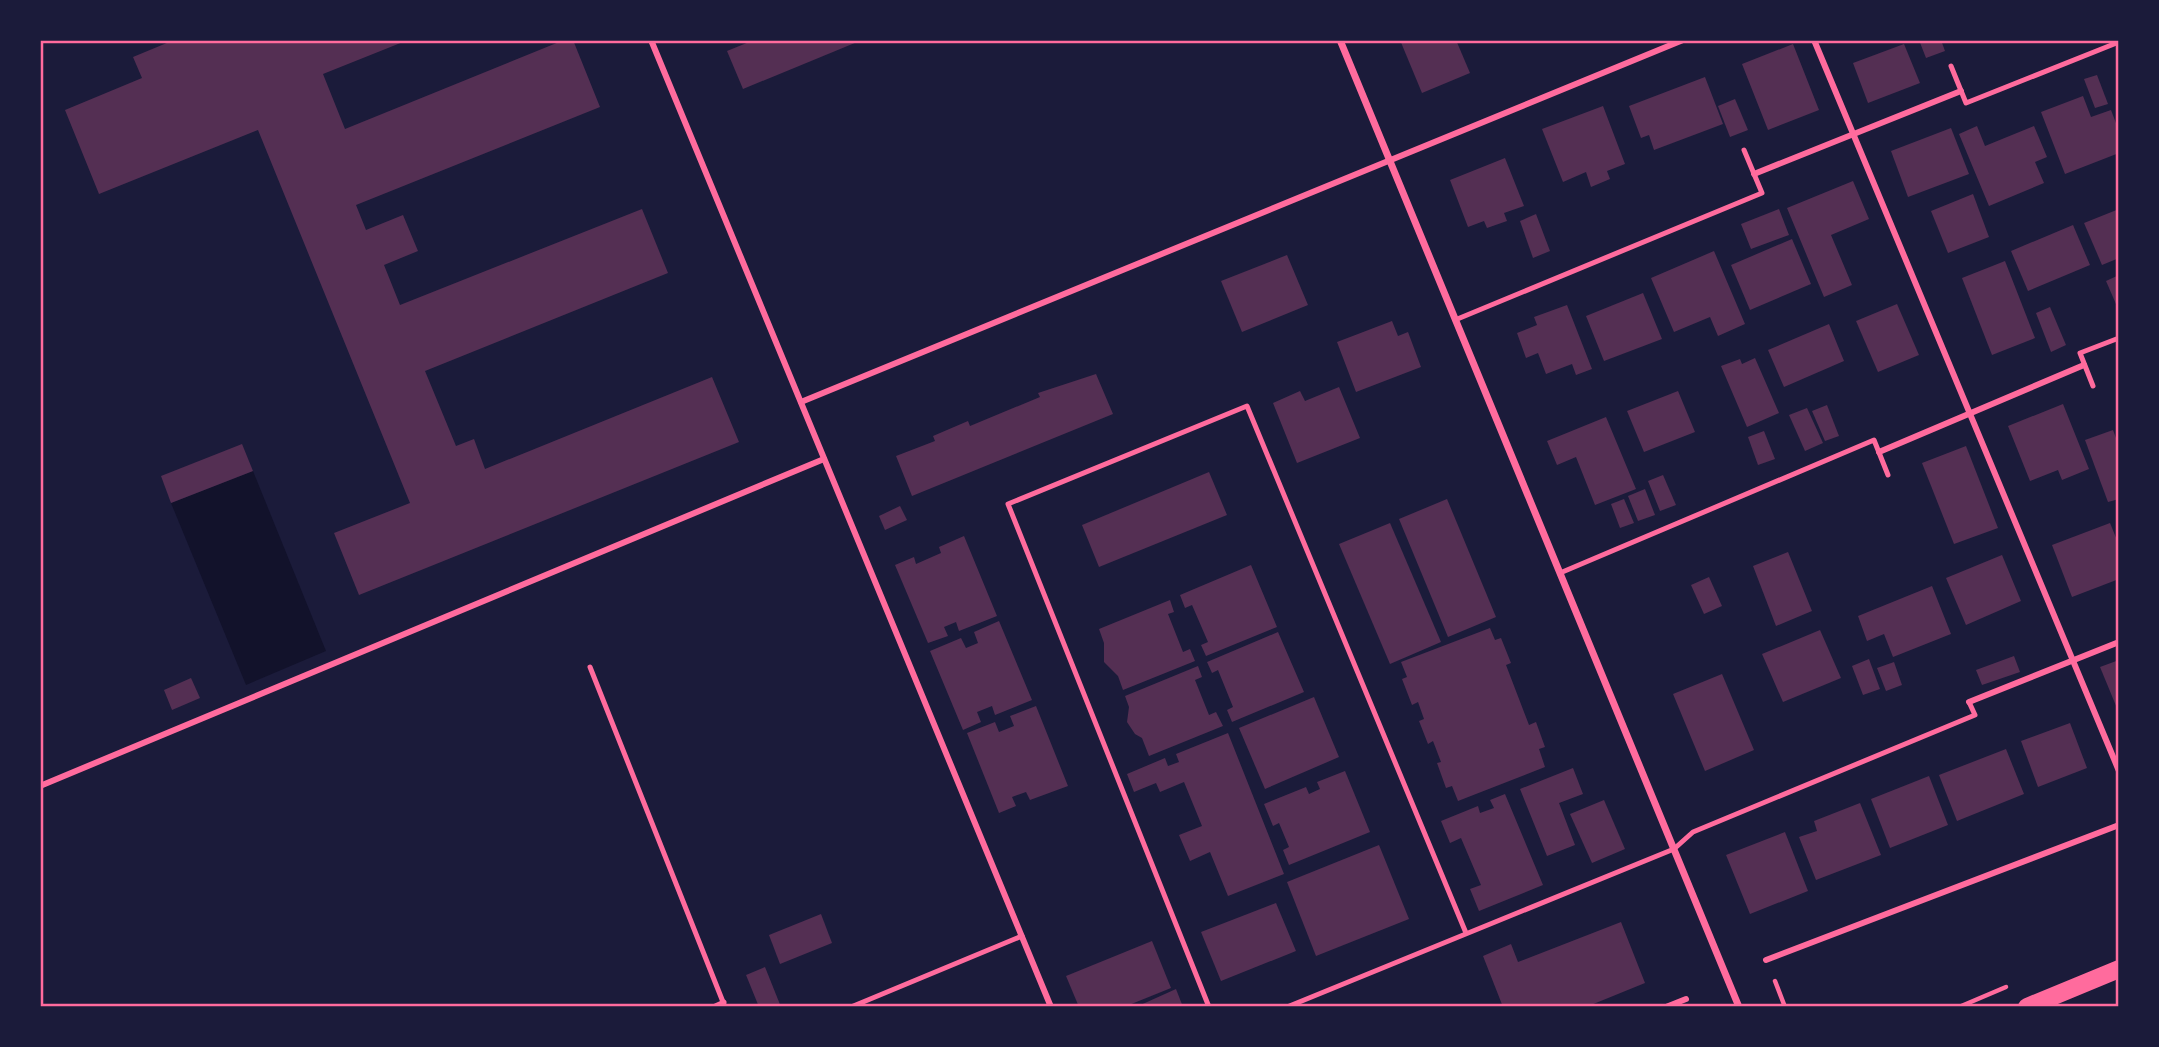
<svg xmlns="http://www.w3.org/2000/svg" width="2159" height="1047" viewBox="0 0 2159 1047" font-family="'IBM Plex Sans',sans-serif">
  <rect width="100%" height="100%" fill="#1b1b3a"/>
  <polygon fill="#12122b" points="253,471 326,651 246,685 171,503"/>
  <g fill="#542f53">
    <polygon points="174,40 408,40 323,74 345,129 564,40 573,40 600,107 356,205 366,230 403,215 418,251 384,265 400,305 642,209 668,273 425,371 456,446 474,439 485,469 712,377 739,442 359,595 334,533 410,503 258,130 99,194 65,110 142,78 133,57"/>
    <polygon points="754,40 862,40 743,89 727,51"/>
    <polygon points="1400,40 1456,40 1470,73 1422,93"/>
    <polygon points="1919,40 1941,40 1945,51 1926,58"/>
    <polygon points="1793,44 1819,110 1768,130 1742,64"/>
    <polygon points="1904,44 1920,83 1868,103 1853,63"/>
    <polygon points="2097,75 2108,104 2095,108 2084,79"/>
    <polygon points="1705,77 1723,124 1654,150 1649,135 1641,138 1629,106"/>
    <polygon points="2083,96 2091,117 2111,110 2119,131 2119,153 2065,174 2041,112"/>
    <polygon points="1735,99 1748,130 1730,137 1718,106"/>
    <polygon points="1603,106 1625,164 1607,171 1610,179 1591,187 1586,172 1563,182 1542,129"/>
    <polygon points="1977,126 1985,146 2034,126 2047,157 2035,162 2044,183 1989,206 1959,134"/>
    <polygon points="1951,128 1969,174 1908,197 1891,151"/>
    <polygon points="1505,158 1524,206 1504,213 1507,221 1487,228 1484,221 1468,227 1450,180"/>
    <polygon points="1853,181 1869,219 1831,235 1852,285 1824,297 1787,208"/>
    <polygon points="1973,194 1989,237 1948,253 1931,211"/>
    <polygon points="1779,209 1789,235 1751,249 1741,224"/>
    <polygon points="2119,209 2119,258 2102,265 2084,223"/>
    <polygon points="1536,214 1550,251 1533,258 1520,221"/>
    <polygon points="2073,225 2090,265 2028,291 2011,251"/>
    <polygon points="1792,239 1811,284 1750,310 1731,265"/>
    <polygon points="1714,251 1745,324 1718,336 1710,317 1674,332 1651,278"/>
    <polygon points="1287,255 1308,305 1242,332 1221,281"/>
    <polygon points="2005,261 2035,338 1992,355 1962,278"/>
    <polygon points="2119,275 2119,311 2106,281"/>
    <polygon points="1643,293 1662,339 1604,361 1586,316"/>
    <polygon points="1897,304 1919,355 1878,372 1856,321"/>
    <polygon points="1567,305 1592,369 1576,375 1572,364 1546,374 1538,353 1526,358 1517,333 1537,325 1534,317"/>
    <polygon points="2050,307 2066,345 2051,352 2036,313"/>
    <polygon points="1392,321 1398,336 1408,332 1421,367 1356,392 1337,342"/>
    <polygon points="1829,324 1844,361 1784,387 1768,350"/>
    <polygon points="1755,358 1779,413 1747,427 1721,366 1740,359 1742,364"/>
    <polygon points="1096,374 1113,414 912,496 896,456 935,441 933,436 968,421 970,426 1040,397 1038,393"/>
    <polygon points="1339,387 1360,438 1297,463 1273,403 1300,391 1305,401"/>
    <polygon points="1678,391 1695,432 1644,452 1627,411"/>
    <polygon points="2063,404 2089,469 2062,480 2058,470 2030,481 2008,426"/>
    <polygon points="1827,405 1839,436 1825,441 1812,411"/>
    <polygon points="1807,408 1823,443 1805,451 1789,415"/>
    <polygon points="1606,417 1636,489 1595,505 1576,457 1557,465 1547,441"/>
    <polygon points="2113,430 2119,446 2119,499 2108,502 2085,440"/>
    <polygon points="1764,431 1775,459 1758,465 1748,437"/>
    <polygon points="242,444 253,471 171,503 161,476"/>
    <polygon points="1966,446 1998,528 1954,544 1922,463"/>
    <polygon points="1209,472 1227,515 1099,567 1082,525"/>
    <polygon points="1663,475 1676,505 1660,511 1648,481"/>
    <polygon points="1645,489 1655,515 1638,521 1628,496"/>
    <polygon points="1447,499 1496,617 1448,637 1399,519"/>
    <polygon points="1624,499 1634,523 1620,528 1611,504"/>
    <polygon points="900,506 907,520 885,530 879,516"/>
    <polygon points="1390,523 1441,642 1390,664 1339,544"/>
    <polygon points="2110,523 2119,545 2119,579 2072,597 2052,545"/>
    <polygon points="964,536 997,616 959,631 956,622 944,627 948,636 928,643 895,565 914,557 916,564 941,553 939,547"/>
    <polygon points="1788,552 1812,611 1776,626 1753,566"/>
    <polygon points="2002,555 2021,601 1966,625 1946,578"/>
    <polygon points="1251,565 1277,627 1206,656 1201,645 1208,642 1192,605 1185,608 1180,595"/>
    <polygon points="1709,577 1722,606 1704,614 1691,585"/>
    <polygon points="1932,586 1951,634 1893,657 1884,634 1867,641 1858,616"/>
    <polygon points="1170,600 1174,612 1168,614 1183,652 1190,649 1195,661 1123,690 1118,676 1104,662 1104,643 1099,629"/>
    <polygon points="999,621 1032,700 995,715 992,706 977,712 981,722 963,730 930,651 961,638 966,648 978,643 974,632"/>
    <polygon points="1490,628 1495,640 1501,638 1511,663 1506,665 1529,725 1536,722 1545,747 1539,749 1545,767 1458,801 1452,786 1446,788 1437,763 1441,762 1433,741 1428,744 1419,721 1424,719 1418,702 1412,705 1402,679 1407,677 1401,662"/>
    <polygon points="1820,630 1841,678 1783,702 1762,654"/>
    <polygon points="1278,632 1304,692 1232,722 1227,710 1233,707 1218,670 1212,673 1207,662"/>
    <polygon points="2014,656 2020,672 1982,685 1976,670"/>
    <polygon points="1869,659 1880,689 1863,695 1852,666"/>
    <polygon points="2119,660 2119,713 2100,667"/>
    <polygon points="1894,662 1902,685 1886,691 1877,668"/>
    <polygon points="1198,666 1202,677 1195,680 1209,715 1216,712 1223,726 1149,756 1142,738 1135,734 1127,722 1129,707 1125,696"/>
    <polygon points="1722,674 1754,750 1705,771 1673,694"/>
    <polygon points="191,678 200,698 172,710 164,690"/>
    <polygon points="1314,697 1339,757 1265,789 1239,728"/>
    <polygon points="1036,706 1068,786 1030,800 1026,792 1012,797 1016,806 999,813 967,733 995,722 999,732 1014,726 1010,716"/>
    <polygon points="2070,723 2087,768 2038,787 2021,741"/>
    <polygon points="1228,733 1284,874 1228,896 1210,852 1190,861 1179,835 1202,826 1184,782 1160,792 1156,783 1134,792 1127,774 1165,758 1168,766 1179,762 1176,754"/>
    <polygon points="2006,749 2024,794 1957,821 1939,775"/>
    <polygon points="1573,768 1583,794 1559,803 1575,845 1547,856 1520,789"/>
    <polygon points="1345,771 1370,832 1289,865 1283,850 1289,847 1279,823 1273,826 1264,804 1306,787 1309,794 1320,789 1317,782"/>
    <polygon points="1929,776 1948,825 1890,848 1871,799"/>
    <polygon points="1505,794 1543,885 1479,911 1470,889 1481,885 1461,838 1450,843 1441,821 1478,806 1480,813 1494,808 1490,800"/>
    <polygon points="1604,800 1625,849 1592,863 1570,814"/>
    <polygon points="1860,803 1881,855 1816,880 1799,837 1817,831 1814,821"/>
    <polygon points="1785,832 1808,891 1750,914 1726,855"/>
    <polygon points="1379,845 1409,919 1316,956 1287,882"/>
    <polygon points="1276,903 1296,951 1221,981 1201,932"/>
    <polygon points="821,914 832,943 780,964 769,935"/>
    <polygon points="1621,922 1645,983 1586,1007 1503,1007 1483,956 1511,944 1518,962"/>
    <polygon points="1152,941 1171,988 1124,1007 1079,1007 1066,976"/>
    <polygon points="765,967 781,1007 759,1007 746,975"/>
    <polygon points="1176,989 1183,1007 1136,1007"/>
  </g>
  <g fill="none" stroke-linecap="round" stroke-linejoin="round">
    <g stroke="#ff6b9d" stroke-width="4.5">
      <polyline points="1775,981 1785,1007"/>
      <polyline points="1959,1007 2006,987"/>
    </g>
    <g stroke="#ff6b9d" stroke-width="5">
      <polyline points="1951,66 1966,103 2119,42"/>
      <polyline points="1455,320 1762,193 1744,150"/>
      <polyline points="2093,386 2080,353 2119,338"/>
      <polyline points="1560,573 1874,440 1888,475"/>
      <polyline points="590,667 725,1007"/>
      <polyline points="713,1007 724,1002"/>
      <polyline points="851,1007 1022,936"/>
      <polyline points="1209,1007 1008,504 1247,406 1466,933"/>
      <polyline points="1287,1007 1674,849 1693,832 1975,715 1969,702"/>
    </g>
    <g stroke="#ff6b9d" stroke-width="6">
      <polyline points="651,40 1051,1007"/>
      <polyline points="1814,40 2119,771"/>
      <polyline points="1754,174 1961,91"/>
      <polyline points="801,402 1683,40"/>
      <polyline points="1879,452 2084,365"/>
      <polyline points="1969,702 2119,642"/>
      <polyline points="40,786 824,459"/>
      <polyline points="1766,960 2119,825"/>
      <polyline points="1666,1007 1686,999"/>
    </g>
    <polyline stroke="#ff6b9d" stroke-width="7" points="1340,40 1739,1007"/>
    <polyline stroke="#ff6b9d" stroke-width="18" points="2027,1007 2119,969"/>
  </g>
  <rect width="2159" height="1047" fill="none" stroke="#1b1b3a" stroke-width="84"/>
  <rect x="42" y="42" width="2075" height="963" fill="none" stroke="#ff6b9d" stroke-width="2.5"/>
</svg>
